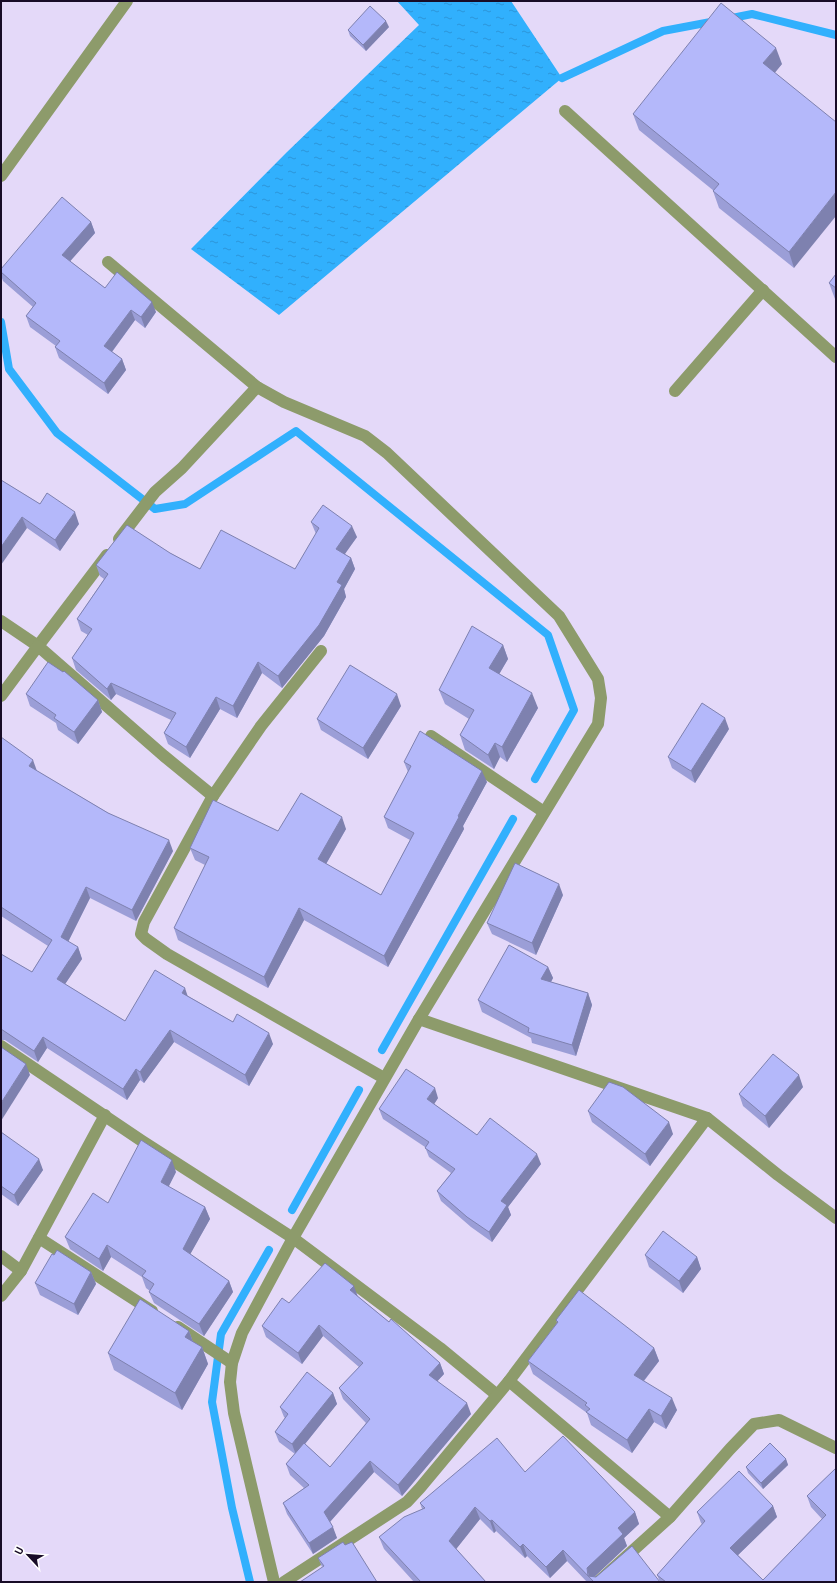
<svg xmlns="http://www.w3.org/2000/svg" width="837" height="1583" viewBox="0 0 837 1583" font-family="'PT Sans',sans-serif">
  <defs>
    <pattern id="water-ripples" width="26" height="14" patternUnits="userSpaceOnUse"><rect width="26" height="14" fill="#31b0fd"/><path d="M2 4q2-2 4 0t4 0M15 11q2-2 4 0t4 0" fill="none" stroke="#2b96d9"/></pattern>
  </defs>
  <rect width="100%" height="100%" fill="#e4d9f9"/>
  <polygon fill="url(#water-ripples)" points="397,1 511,1 562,78 279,315 191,249 287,152 419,25"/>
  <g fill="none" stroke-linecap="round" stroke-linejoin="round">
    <g stroke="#31b0fd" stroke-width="8">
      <polyline points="727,19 752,14 836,35"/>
      <polyline points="562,78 663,31 716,21"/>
      <polyline points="1,322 9,369 57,433 155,509 185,504 296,431 548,635 574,710 535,779"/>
      <polyline points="382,1050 513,819"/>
      <polyline points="292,1210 359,1090"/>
      <polyline points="250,1582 232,1508 212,1402 221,1334 269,1250"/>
    </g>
    <g stroke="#8d9b6b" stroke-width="12">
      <polyline points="565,111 836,357"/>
      <polyline points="1,176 127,1"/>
      <polyline points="108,262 257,387 284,402 365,436 387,453 559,616 598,679 601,698 598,724 419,1019"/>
      <polyline points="675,391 763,290"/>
      <polyline points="119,539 155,492 182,468 257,387"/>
      <polyline points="1,621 38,646 107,555"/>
      <polyline points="321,651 261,726 213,796 144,922 141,934 146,939 167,954 384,1078"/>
      <polyline points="1,696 38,646 164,756 213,796"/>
      <polyline points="431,736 544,812"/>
      <polyline points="1,1046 142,1141 293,1238 440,1348 497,1395"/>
      <polyline points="39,1238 152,1311"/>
      <polyline points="1,1256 21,1271"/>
      <polyline points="1,1296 21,1271 105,1115"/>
      <polyline points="178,1327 232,1363"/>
      <polyline points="509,1381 670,1517"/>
      <polyline points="274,1582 234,1413 230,1382 232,1363 242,1333 293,1238 419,1019 707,1118 778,1175 836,1218"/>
      <polyline points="284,1582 407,1502 420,1488 509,1381 707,1118"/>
      <polyline points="598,1582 670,1517 730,1449 754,1424 779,1420 836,1448"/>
    </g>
  </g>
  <g fill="#9b9ed7">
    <polygon points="389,27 366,51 350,36 348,30"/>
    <polygon points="782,64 774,73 794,268 719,208 713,191 714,191 639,130 633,114"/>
    <polygon points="91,222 95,233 70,261 105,288 156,312 145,328 135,320 112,352 122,359 126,370 108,394 59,358 55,347 56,346 30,327 26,316 33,307 3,281 1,275 1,269"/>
    <polygon points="836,274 836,300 835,299 829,283"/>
    <polygon points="1,480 40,504 79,524 60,551 27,528"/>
    <polygon points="311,522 357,537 344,554 351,558 355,569 344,589 346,597 324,636 282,688 262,673 237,718 220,709 190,758 168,744 164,733 171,720 116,694 111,700 76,670 72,658 88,635 81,631 77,619 104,579 100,576 96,565 170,553 200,569 295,569 316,534"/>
    <polygon points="503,645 508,659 499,674 538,708 507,762 500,757 494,769 465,750 460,735 469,719 445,704 439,690"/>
    <polygon points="26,694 98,700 102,712 78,744 58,730 56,723 30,706"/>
    <polygon points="401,706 368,759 321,730 317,719"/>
    <polygon points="729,729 695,783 672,768 668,757"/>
    <polygon points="1,737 37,771 173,851 136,921 90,898 68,942 78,947 82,959 65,984 125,1021 188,996 233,1022 273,1044 249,1086 174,1042 144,1083 140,1080 127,1100 47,1048 38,1062 5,1040 1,1040 1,954 32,972 48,946 1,916"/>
    <polygon points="404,762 487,782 463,826 464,829 388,967 304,920 268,988 178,940 174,928 205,865 195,860 190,848 278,831 346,829 326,864 381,895 410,840 388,828 384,817 408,772"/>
    <polygon points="563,895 536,955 492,934 487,923"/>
    <polygon points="548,967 553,978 551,982 588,993 592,1005 576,1056 532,1043 531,1038 482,1012 478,1000"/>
    <polygon points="803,1087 769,1128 743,1106 739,1094"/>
    <polygon points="438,1098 434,1104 477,1135 541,1164 508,1207 511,1215 492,1242 471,1227 441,1201 437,1191 451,1173 429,1157 425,1147 383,1119 379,1109"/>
    <polygon points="588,1111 673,1134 650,1166 592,1122"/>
    <polygon points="1,1132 43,1170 18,1206 1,1194"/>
    <polygon points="176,1172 168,1187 205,1207 210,1219 190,1254 229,1281 233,1292 204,1336 154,1303 149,1292 150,1291 146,1288 142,1277 111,1257 103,1271 70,1249 65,1237 108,1203"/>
    <polygon points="645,1255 697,1257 701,1269 683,1293 649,1267"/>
    <polygon points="91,1272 96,1284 78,1315 40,1295 35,1283"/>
    <polygon points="357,1296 440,1363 444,1374 437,1381 471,1414 402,1496 374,1472 330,1522 337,1538 313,1554 287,1514 283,1503 304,1488 290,1475 286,1464 295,1454 279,1442 275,1432 285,1418 284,1417 280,1407 333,1393 337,1404 305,1444 330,1467 366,1423 343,1399 339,1388 359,1367 323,1336 302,1364 266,1337 262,1326 289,1303"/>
    <polygon points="556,1320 654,1348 659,1361 644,1381 677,1410 666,1429 654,1422 632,1453 591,1425 587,1413 533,1374 528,1361 557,1323"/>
    <polygon points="189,1331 193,1342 202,1347 208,1364 182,1410 114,1370 108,1353"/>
    <polygon points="786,1459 788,1465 763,1489 748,1473 746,1467"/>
    <polygon points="836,1468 836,1582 660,1582 657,1575 702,1524 701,1523 697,1512 773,1506 777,1517 738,1555 763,1580 822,1519 811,1507 807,1496"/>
    <polygon points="525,1472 635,1512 639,1524 624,1538 627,1546 594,1577 660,1582 587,1582 567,1561 550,1578 527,1556 525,1558 496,1531 494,1533 480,1519 456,1549 486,1582 414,1582 384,1549 379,1537 422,1509 420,1503"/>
    <polygon points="352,1542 322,1567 318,1558"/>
  </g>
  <g fill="#7e81af">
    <polygon points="386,21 389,27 366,51 363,45"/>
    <polygon points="776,48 782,64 769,80 763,63"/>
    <polygon points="836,192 836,216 794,268 789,252"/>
    <polygon points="91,222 95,233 66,266 62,255"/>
    <polygon points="152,302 156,312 145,328 141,317"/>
    <polygon points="131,310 135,320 108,357 104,346"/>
    <polygon points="122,359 126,370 108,394 104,383"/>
    <polygon points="75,512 79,524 60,551 55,540"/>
    <polygon points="22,517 27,528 1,565 1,547"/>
    <polygon points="352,526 357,537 340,561 336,549"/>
    <polygon points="351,558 355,569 344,589 346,597 324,636 282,688 278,676 337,582"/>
    <polygon points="503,645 508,659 494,683 489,668"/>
    <polygon points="258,662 262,673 237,718 233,706"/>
    <polygon points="111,683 116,694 111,700 107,689"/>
    <polygon points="532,693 538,708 507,762 502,747"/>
    <polygon points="397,694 401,706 368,759 363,748"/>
    <polygon points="216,697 220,709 190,758 186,747"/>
    <polygon points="98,700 102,712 78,744 74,732"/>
    <polygon points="725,718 729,729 695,783 691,771"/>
    <polygon points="495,743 500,757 494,769 488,755"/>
    <polygon points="33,760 37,771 29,766"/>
    <polygon points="482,771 487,782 463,826 464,829 388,967 384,956"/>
    <polygon points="342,817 346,829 322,871 318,859"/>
    <polygon points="169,840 173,851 136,921 132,910"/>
    <polygon points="559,884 563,895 536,955 532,943"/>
    <polygon points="86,887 90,898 65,948 61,937"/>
    <polygon points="299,908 304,920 268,988 264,977"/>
    <polygon points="78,947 82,959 61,990 57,979"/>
    <polygon points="548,967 553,978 546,991 541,979"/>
    <polygon points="185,988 189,1000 182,993"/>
    <polygon points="588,993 592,1005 576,1056 572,1045"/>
    <polygon points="170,1030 174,1042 144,1083 140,1072"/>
    <polygon points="269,1033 273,1044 249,1086 245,1075"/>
    <polygon points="43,1037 47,1048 38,1062 34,1051"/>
    <polygon points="26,1064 30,1075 1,1121 1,1103"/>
    <polygon points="136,1069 140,1080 127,1100 123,1089"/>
    <polygon points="799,1075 803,1087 769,1128 765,1116"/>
    <polygon points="435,1088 438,1098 431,1109 427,1099"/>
    <polygon points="669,1122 673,1134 650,1166 645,1154"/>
    <polygon points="537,1154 541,1164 508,1207 511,1215 492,1242 489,1232 501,1201"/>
    <polygon points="39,1159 43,1170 18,1206 14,1195"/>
    <polygon points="172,1160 176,1172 165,1194 161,1182"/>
    <polygon points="205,1207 210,1219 187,1260 183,1249"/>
    <polygon points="107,1245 111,1257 103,1271 99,1259"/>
    <polygon points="697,1257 701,1269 683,1293 679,1281"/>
    <polygon points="91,1272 96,1284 78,1315 74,1304"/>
    <polygon points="229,1281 233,1292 204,1336 199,1324"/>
    <polygon points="354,1286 358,1297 350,1290"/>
    <polygon points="319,1325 323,1336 302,1364 298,1353"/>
    <polygon points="189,1331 195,1348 185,1337"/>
    <polygon points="202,1347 208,1364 182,1410 175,1393"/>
    <polygon points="654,1348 659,1361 638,1388 634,1375"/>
    <polygon points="440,1363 444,1374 433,1386 429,1375"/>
    <polygon points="333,1393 337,1404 296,1455 292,1444"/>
    <polygon points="672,1398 677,1410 666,1429 661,1416"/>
    <polygon points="467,1403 471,1414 402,1496 398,1485"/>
    <polygon points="649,1409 654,1422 632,1453 627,1440"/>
    <polygon points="786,1459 788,1465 763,1489 761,1483"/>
    <polygon points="370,1461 374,1472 328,1524 324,1512"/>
    <polygon points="773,1506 777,1517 734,1559 730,1548"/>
    <polygon points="475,1507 480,1519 453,1553 449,1541"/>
    <polygon points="635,1512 639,1524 624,1538 627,1546 592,1579 589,1576 587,1568 618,1528"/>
    <polygon points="492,1520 496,1531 494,1533 490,1521"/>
    <polygon points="333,1527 337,1538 313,1554 309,1543"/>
    <polygon points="523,1544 527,1556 525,1558 520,1547"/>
    <polygon points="563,1550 567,1561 550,1578 546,1567"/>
  </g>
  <g fill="#b4b8fa" stroke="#7e81af">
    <polygon points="721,3 776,48 763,63 836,122 836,192 789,252 713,191 719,184 633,114"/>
    <polygon points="370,6 386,21 363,45 348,30"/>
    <polygon points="62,197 91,222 62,255 105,288 117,272 152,302 141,317 131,310 104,346 122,359 104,383 55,347 60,341 26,316 36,303 1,272 1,269"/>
    <polygon points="836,274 836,288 829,283"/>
    <polygon points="1,480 40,504 47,493 75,512 55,540 22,517 1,547"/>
    <polygon points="323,505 352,526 336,549 351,558 337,582 342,585 319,625 278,676 258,662 233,706 216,697 186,747 164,733 176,713 111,683 107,689 72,658 92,629 77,619 108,574 96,565 127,525 170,553 200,569 221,530 295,569 319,528 311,522"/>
    <polygon points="472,626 503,645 489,668 532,693 502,747 495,743 488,755 460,735 474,710 439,690"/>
    <polygon points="48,662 63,672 64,671 98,700 74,732 54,718 56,715 26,694"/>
    <polygon points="350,665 397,694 363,748 317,719"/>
    <polygon points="702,703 725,718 691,771 668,757"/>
    <polygon points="420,731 482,771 458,816 459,817 384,956 299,908 264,977 174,928 209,857 190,848 213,800 278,831 301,793 342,817 318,859 381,895 414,833 384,817 411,766 404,762"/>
    <polygon points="1,737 33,760 29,766 108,813 169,840 132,910 86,887 61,937 78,947 57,979 125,1021 155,970 185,988 182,993 233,1022 237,1014 269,1033 245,1075 170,1030 140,1072 136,1069 123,1089 43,1037 34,1051 1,1029 1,954 32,972 52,940 1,907"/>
    <polygon points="515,863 559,884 532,943 487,923"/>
    <polygon points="509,945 548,967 541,979 588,993 572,1045 528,1032 529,1028 478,1000"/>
    <polygon points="1,1047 26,1064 1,1103"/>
    <polygon points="773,1054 799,1075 765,1116 739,1094"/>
    <polygon points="406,1069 435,1088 427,1099 477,1135 490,1118 537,1154 501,1201 507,1205 489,1232 467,1217 437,1191 455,1169 425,1148 429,1142 379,1109"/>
    <polygon points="609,1082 623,1087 669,1122 645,1154 588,1111"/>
    <polygon points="1,1132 39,1159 14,1195 1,1186"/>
    <polygon points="141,1140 172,1160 161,1182 205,1207 183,1249 229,1281 199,1324 149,1292 154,1284 142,1276 146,1271 107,1245 99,1259 65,1237 93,1193 108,1203"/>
    <polygon points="663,1231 697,1257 679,1281 645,1255"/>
    <polygon points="57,1250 91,1272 74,1304 35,1283 52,1254 54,1255"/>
    <polygon points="325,1263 354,1286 350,1290 389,1322 391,1319 440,1363 429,1375 467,1403 398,1485 370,1461 324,1512 333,1527 309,1543 283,1503 309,1485 286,1464 304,1443 330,1467 370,1419 339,1388 363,1363 319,1325 298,1353 262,1326 282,1298 289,1303"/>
    <polygon points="579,1290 654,1348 634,1375 672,1398 661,1416 649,1409 627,1440 586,1412 590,1409 585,1405 587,1403 528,1361 558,1322 556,1320"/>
    <polygon points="140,1299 189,1331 185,1337 202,1347 175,1393 108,1353"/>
    <polygon points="307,1372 333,1393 292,1444 275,1432 288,1414 280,1407"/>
    <polygon points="563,1436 635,1512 618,1528 623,1534 587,1568 588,1576 596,1577 632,1546 660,1582 594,1582 563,1550 546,1567 523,1544 520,1547 492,1520 490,1521 475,1507 449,1541 486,1582 421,1582 379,1537 404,1517 425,1508 420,1503 497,1438 525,1472"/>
    <polygon points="770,1443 786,1459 761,1483 746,1467"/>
    <polygon points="836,1468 836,1582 666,1582 657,1575 705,1521 697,1512 739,1471 773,1506 730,1548 763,1580 826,1515 807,1496"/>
    <polygon points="343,1542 345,1545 352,1542 377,1582 300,1582 324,1566 318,1558"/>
  </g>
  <rect width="837" height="1583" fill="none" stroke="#180c27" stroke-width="4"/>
  <g transform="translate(28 1555) rotate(296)" stroke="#ffffff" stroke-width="3" paint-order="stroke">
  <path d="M0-3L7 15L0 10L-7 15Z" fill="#180c27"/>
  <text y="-6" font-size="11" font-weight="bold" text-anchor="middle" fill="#180c27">U</text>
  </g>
</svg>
